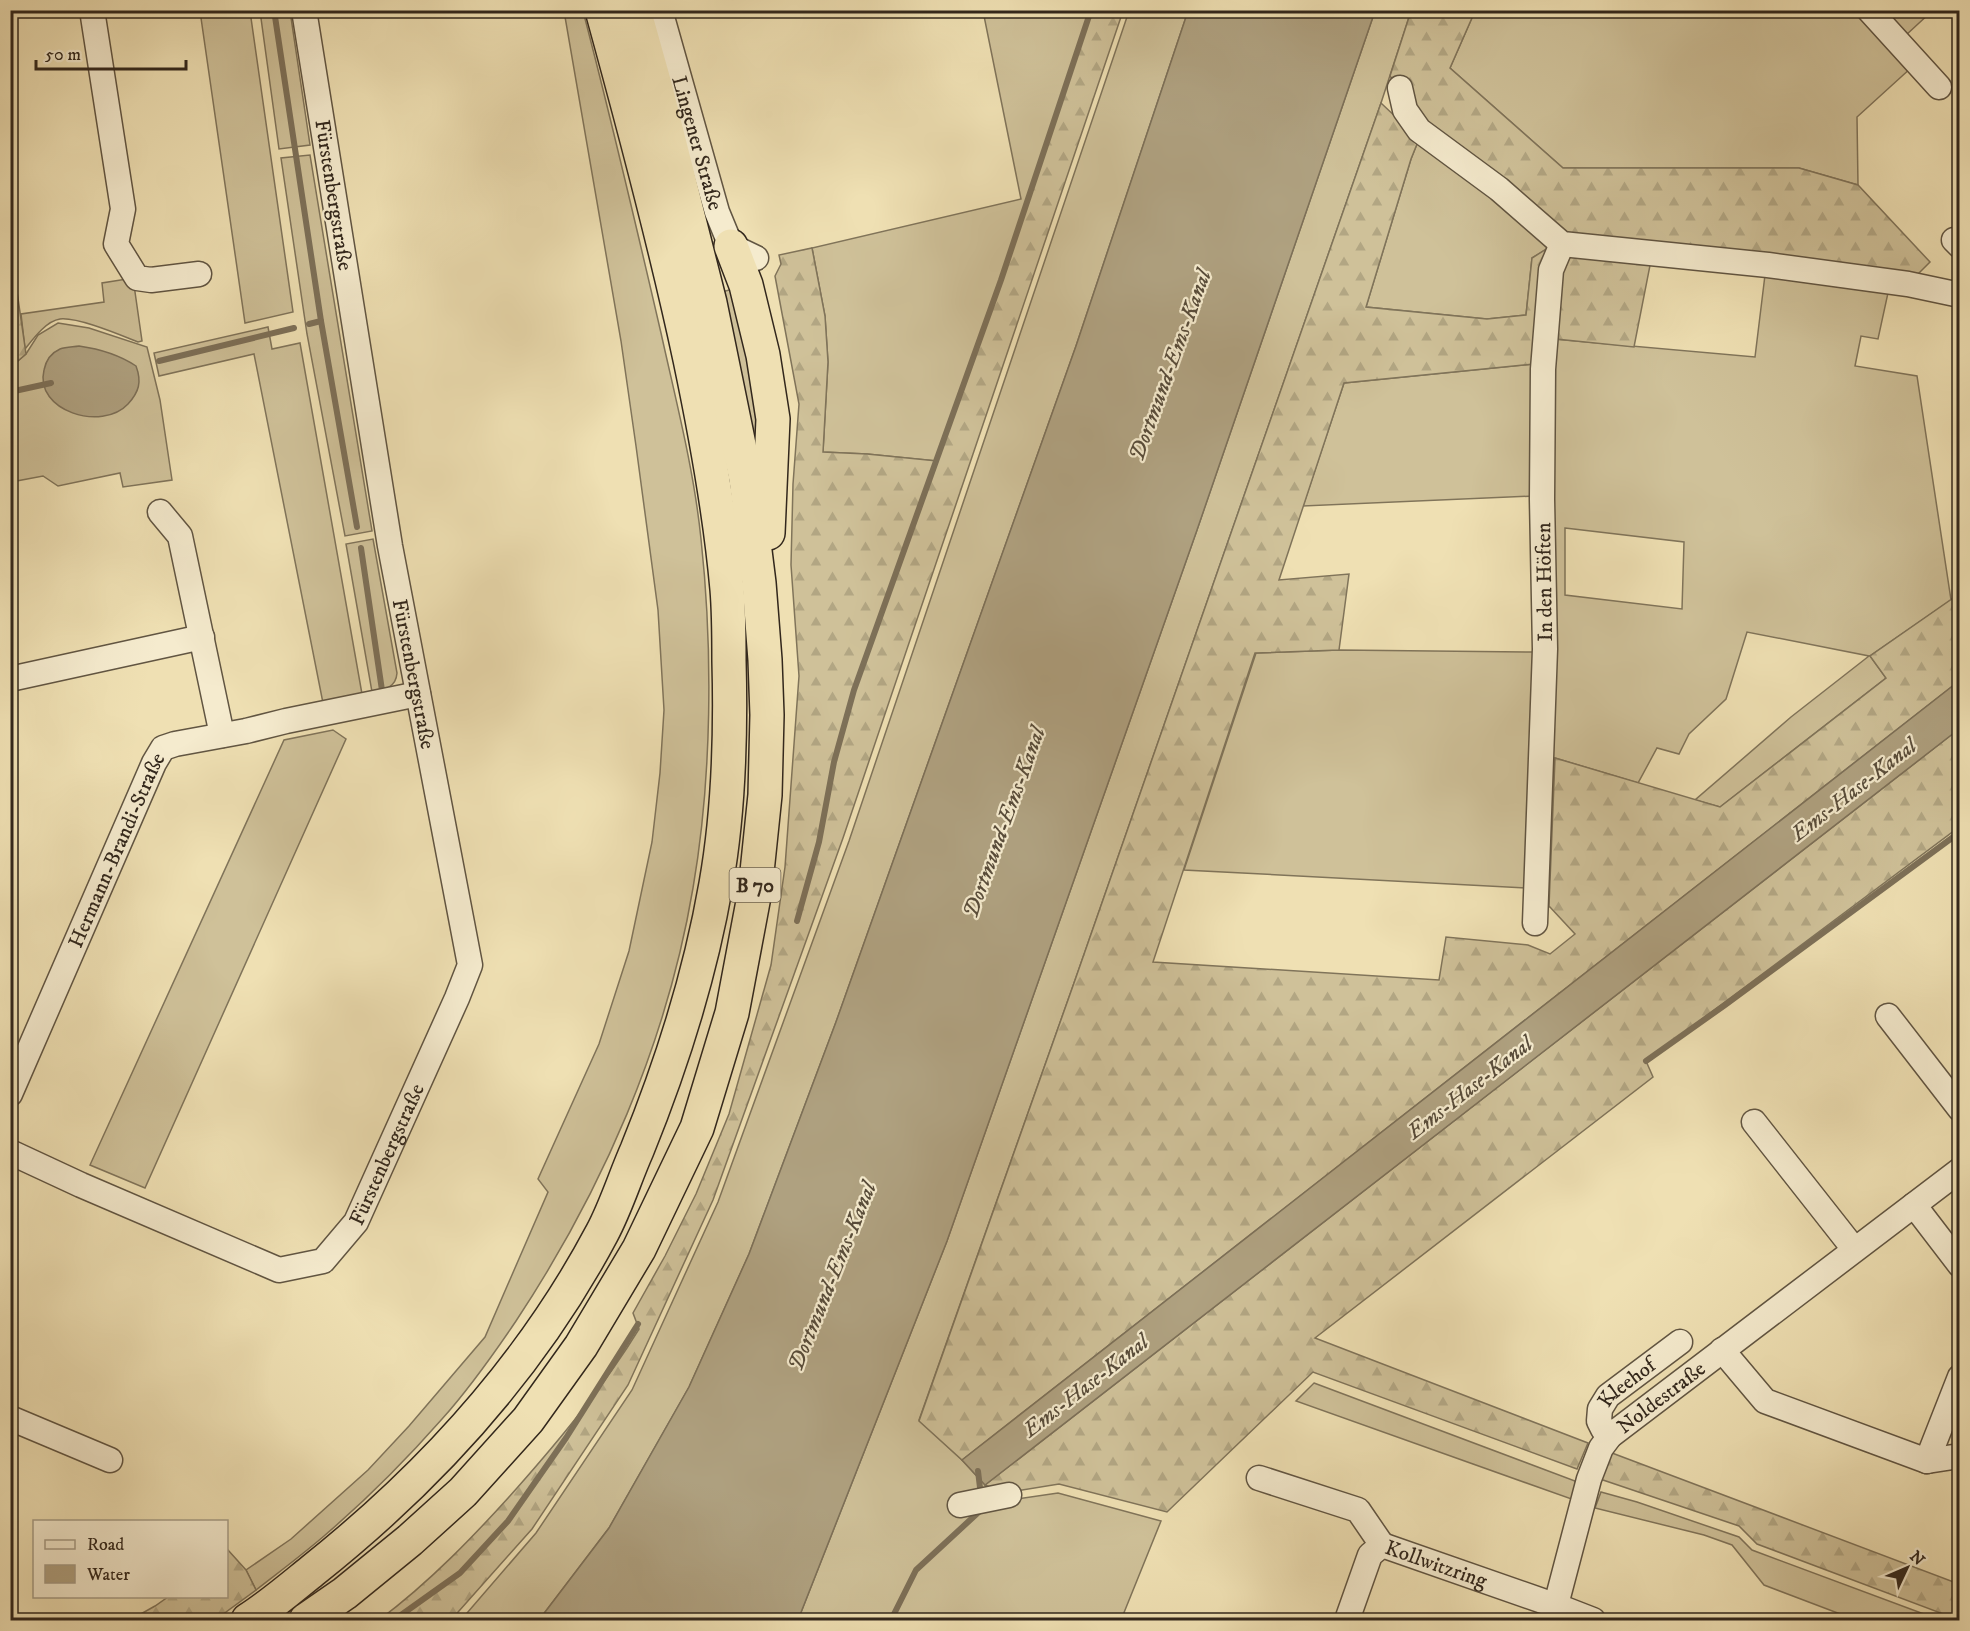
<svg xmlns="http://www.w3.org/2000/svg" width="1970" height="1631" viewBox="0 0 1970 1631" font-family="'IM FELL DW Pica',serif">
  <defs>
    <pattern id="forest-firs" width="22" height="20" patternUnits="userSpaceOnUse" patternTransform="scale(1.5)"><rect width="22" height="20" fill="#cfc199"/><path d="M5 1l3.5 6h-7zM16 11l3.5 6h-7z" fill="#b2a683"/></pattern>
  </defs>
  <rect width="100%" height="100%" fill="#efe0b3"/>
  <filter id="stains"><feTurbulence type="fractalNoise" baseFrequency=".00333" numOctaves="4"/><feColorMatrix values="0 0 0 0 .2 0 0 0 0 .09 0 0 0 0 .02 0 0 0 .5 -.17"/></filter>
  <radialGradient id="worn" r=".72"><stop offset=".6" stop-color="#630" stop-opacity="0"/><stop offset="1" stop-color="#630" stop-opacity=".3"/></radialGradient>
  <g fill="#cfc199" stroke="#80745a" stroke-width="1.5" fill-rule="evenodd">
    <polygon points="200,11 250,11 293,312 245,323"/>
    <polygon points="260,11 290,11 310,145 279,149"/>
    <path d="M564,11H583C611,118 636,225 661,333C676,401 694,470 701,539C713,650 712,778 693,888C667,1043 602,1191 516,1321C493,1355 469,1389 442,1419C406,1460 366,1500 324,1536C302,1555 279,1572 256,1590L246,1570L291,1539L368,1470L409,1426L485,1337L548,1192L538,1179L599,1044L629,951L652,842L660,773L664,710L658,610L636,446L621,341Z"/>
    <polygon points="983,11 1091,11 1001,280 937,461 867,454 823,452 828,362 825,316 812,248 1021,199"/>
    <polygon points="1129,11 1188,11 1076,346 836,1022 749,1254 689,1387 609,1528 539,1620 461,1620 536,1533 632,1390 718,1202 849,841"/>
    <polygon points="1375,11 1411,11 1381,103 1074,983 919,1420 962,1460 985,1485 1017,1499 1058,1493 1161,1521 1121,1620 798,1620 947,1241 1197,530"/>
    <polygon points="1475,11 1932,11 1905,36 1923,57 1857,117 1858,185 1799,168 1563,168 1450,68"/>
    <polygon points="1419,139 1552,246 1532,258 1526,315 1487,319 1366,307 1411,159"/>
    <polygon points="310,155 372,531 345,536 307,334 281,158"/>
    <path d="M1765,275L1888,293L1878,339L1861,336L1855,366L1917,376L1951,600L1870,656L1886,678L1720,807L1695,800L1791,717L1869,656L1747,632L1726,699L1689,734L1679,754L1657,748L1638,783L1555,758L1549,906L1542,898L1553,339L1755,357ZM1565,528L1684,542L1682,609L1565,595Z"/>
    <path d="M133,278L142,341L138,342C120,335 78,317 60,319C46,321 33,339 25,349L21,314L104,302L102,283Z"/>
    <polygon points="738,288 764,414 755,465 721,292"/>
    <polygon points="58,323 89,328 147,347 160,400 172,480 123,487 120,473 58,486 43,476 11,482 11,392 16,391 12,366 26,354 38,335"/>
    <polygon points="268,327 272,349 300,343 362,694 323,703 254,354 159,376 154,353"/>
    <polygon points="1534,364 1534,496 1303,506 1344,383"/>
    <path d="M373,539L397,673C396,688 384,690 372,692L346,544Z"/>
    <polygon points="1339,650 1534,652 1528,888 1184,870 1256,653"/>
    <polygon points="333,730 346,739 145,1188 90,1165 284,740"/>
    <polygon points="1314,1383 1575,1481 1577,1501 1296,1401"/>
    <polygon points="1601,1492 1637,1502 1739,1537 1752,1550 1940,1620 1856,1620 1764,1585 1732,1545 1704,1535 1595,1508"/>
  </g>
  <g fill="url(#forest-firs)" stroke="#80745a" stroke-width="1.5">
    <path d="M1091,11H1123L843,838L713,1200L628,1385L532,1529L451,1620H379C430,1582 475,1535 517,1488C562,1437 604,1386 639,1329L633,1313L665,1256L696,1194L729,1114L771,965L785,867L799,676L791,565L793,484L799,404L775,276L781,264L779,255L812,248L825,316L828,362L823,452L867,454L937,461L1001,280Z"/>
    <polygon points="1411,11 1475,11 1450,68 1563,168 1799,168 1858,185 1930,262 1914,278 1654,245 1634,347 1537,337 1534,364 1344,383 1279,580 1349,574 1339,650 1255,653 1153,962 1439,980 1446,937 1528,945 1550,954 1575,934 1549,906 1555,758 1720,807 1886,678 1870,656 1959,594 1959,681 962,1460 919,1421 1074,983 1381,103 1419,139 1411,159 1366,307 1487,319 1526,315 1532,258 1564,238 1425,124 1390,76"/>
    <polygon points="11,250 26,354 12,366 16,391 11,392"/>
    <polygon points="1959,729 1959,827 1646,1061 1653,1077 1315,1338 1588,1443 1577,1469 1313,1372 1167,1512 1059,1484 1003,1493 985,1485"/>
    <polygon points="1612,1453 1959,1584 1959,1620 1757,1544 1739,1526 1600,1479"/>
    <polygon points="228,1550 246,1570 256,1590 215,1620 130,1620 155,1606 168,1597 226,1596 226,1551"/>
  </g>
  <g fill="#afa180" stroke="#7d7058" stroke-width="1.5">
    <polygon points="1188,11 1375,11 1197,530 947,1241 798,1620 539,1620 609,1528 689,1387 749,1254 836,1022 1076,346"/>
    <path d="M79,346C100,349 118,354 136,366C142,382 139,392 128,404C102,432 34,411 44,370C46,360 51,353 60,349C66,347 73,347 79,346Z"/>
    <polygon points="1959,681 1959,729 985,1485 962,1460"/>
  </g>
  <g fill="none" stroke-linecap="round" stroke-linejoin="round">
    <g stroke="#7d7058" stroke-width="6">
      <polyline points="274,10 321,321 309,324"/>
      <polyline points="321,321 357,527"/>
      <polyline points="159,361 294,328"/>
      <polyline points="10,392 51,383"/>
      <polyline points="361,548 383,697"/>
      <polyline points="797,921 819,842 834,762 854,690 1001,280 1091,10"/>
      <polyline points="1646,1061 1725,1005 1960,832"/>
      <polyline points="978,1471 981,1496"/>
      <polyline points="394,1620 460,1573 508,1521 566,1438 638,1324"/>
      <polyline points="891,1620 916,1570 982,1509"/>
    </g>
    <g stroke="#615542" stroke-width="27">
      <g id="minor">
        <polyline points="92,10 123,209 116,244 137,278 151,280 199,274"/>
        <path id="s1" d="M660,10L717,212L731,246L756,258"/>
        <polyline points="1869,10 1939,87"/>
        <polyline points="1400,88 1405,110 1419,130 1499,189 1562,244 1768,265 1908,284 1960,295"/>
        <polyline points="1954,240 1960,246"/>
        <polyline points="160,512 180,536 222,735"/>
        <polyline points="10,679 202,637"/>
        <polyline points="1535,923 1545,649 1542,499 1543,369 1551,270 1562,244"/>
        <polyline points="1888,1016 1960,1109"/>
        <path id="s2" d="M10,1094L154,763L163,748L175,744L246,731L286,721L418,694"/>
        <polyline points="1754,1122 1854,1249"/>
        <path id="s3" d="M10,1152L81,1185L279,1270L323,1261L356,1222L457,998L470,965L390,546L304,10"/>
        <polyline points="1914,1205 1960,1265"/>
        <polyline points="1722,1350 1765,1401 1927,1461 1953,1457 1960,1459"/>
        <polyline points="10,1418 110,1460"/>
        <path id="s4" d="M1610,1436L1603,1429L1599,1421L1600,1409L1608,1396L1680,1342"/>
        <polyline points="1927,1461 1960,1377"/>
        <polyline points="1259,1478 1358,1510 1382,1545"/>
        <polyline points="960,1505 1009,1495"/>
        <path id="s5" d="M1347,1620L1370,1555L1382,1545L1557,1606L1593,1620"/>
        <path id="s6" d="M1552,1620L1589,1479L1601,1448L1610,1436L1960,1170"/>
      </g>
    </g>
    <g stroke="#32271c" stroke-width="36">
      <g id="highway">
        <polyline points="731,246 746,285 763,355 773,419 768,533"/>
        <path d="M248,1620C270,1606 291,1588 312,1571C429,1478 532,1365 602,1233C616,1207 625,1177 637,1150C672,1064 700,976 716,884C729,811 731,735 729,661C729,637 729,612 727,589C720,511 706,435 690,359C665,242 634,126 602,10"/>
        <polyline points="306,1620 345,1593 410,1540 463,1492 528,1420 581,1346 639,1249 697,1128 732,1013 755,891 765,795 767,715 765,660 759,583 746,479 710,303 655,85 634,10"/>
      </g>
    </g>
    <use href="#minor" stroke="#f5ebce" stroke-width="24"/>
    <use href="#highway" stroke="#efe0b3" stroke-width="33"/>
  </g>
  <g text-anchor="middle" stroke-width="4.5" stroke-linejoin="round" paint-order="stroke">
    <rect fill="#f5ebce" stroke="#6c6251" stroke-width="1.5" x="729.5" y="868" width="51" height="34" rx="4.5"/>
    <g font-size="20" font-weight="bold" fill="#32271c">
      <text x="755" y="892">B 70</text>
    </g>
    <g font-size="21" fill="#32271c" stroke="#f5ebce">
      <text dy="7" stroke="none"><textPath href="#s1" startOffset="138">Lingener Straße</textPath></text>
      <text transform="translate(334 195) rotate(81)" y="7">Fürstenbergstraße</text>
      <text transform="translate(1544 582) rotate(-91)" y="7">In den Höften</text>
      <text transform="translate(414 674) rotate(79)" y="7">Fürstenbergstraße</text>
      <text dy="7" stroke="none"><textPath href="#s2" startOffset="266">Hermann-Brandi-Straße</textPath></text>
      <text dy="7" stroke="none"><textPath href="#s3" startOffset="464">Fürstenbergstraße</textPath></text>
      <text dy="7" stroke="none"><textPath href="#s4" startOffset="69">Kleehof</textPath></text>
      <text dy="7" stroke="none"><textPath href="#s6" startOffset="258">Noldestraße</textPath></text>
      <text dy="7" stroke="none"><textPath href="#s5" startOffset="142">Kollwitzring</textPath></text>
    </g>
    <g font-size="22" font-style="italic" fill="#584c3a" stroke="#f5ebce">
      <text transform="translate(1169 365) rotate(-70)" y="8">Dortmund-Ems-Kanal</text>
      <text transform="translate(1853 789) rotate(-38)" y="8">Ems-Hase-Kanal</text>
      <text transform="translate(1003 822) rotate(-70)" y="8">Dortmund-Ems-Kanal</text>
      <text transform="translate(1469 1087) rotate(-38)" y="8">Ems-Hase-Kanal</text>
      <text transform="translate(831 1276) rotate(-68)" y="8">Dortmund-Ems-Kanal</text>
      <text transform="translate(1085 1385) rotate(-38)" y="8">Ems-Hase-Kanal</text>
    </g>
  </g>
  <rect width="1970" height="1631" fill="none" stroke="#efe0b3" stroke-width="36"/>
  <rect x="12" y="12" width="1946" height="1607" fill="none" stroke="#32271c" stroke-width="3"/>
  <rect x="18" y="18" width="1934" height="1595" fill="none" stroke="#32271c" stroke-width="1.5"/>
  <rect x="33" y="1520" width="195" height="78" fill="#f5ebce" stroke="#a79d87" stroke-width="1.5"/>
  <rect x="45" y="1540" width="30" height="9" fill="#f5ebce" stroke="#a79d87" stroke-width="1.5"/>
  <text x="87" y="1550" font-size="18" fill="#32271c">Road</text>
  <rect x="45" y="1565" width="30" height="18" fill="#afa180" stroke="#a79d87" stroke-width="1.5"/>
  <text x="87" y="1580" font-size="18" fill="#32271c">Water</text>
  <g transform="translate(1907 1568) rotate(46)" stroke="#f5ebce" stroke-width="4.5" paint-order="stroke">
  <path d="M0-4.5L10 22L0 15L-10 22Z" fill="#32271c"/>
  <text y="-9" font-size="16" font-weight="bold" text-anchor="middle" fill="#32271c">N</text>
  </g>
  <path d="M36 60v9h150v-9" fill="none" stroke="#32271c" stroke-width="3"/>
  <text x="45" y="60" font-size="18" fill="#32271c" stroke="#f5ebce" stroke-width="4.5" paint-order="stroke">50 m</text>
  <rect width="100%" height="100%" filter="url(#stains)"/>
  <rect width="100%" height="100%" fill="url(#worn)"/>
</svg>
